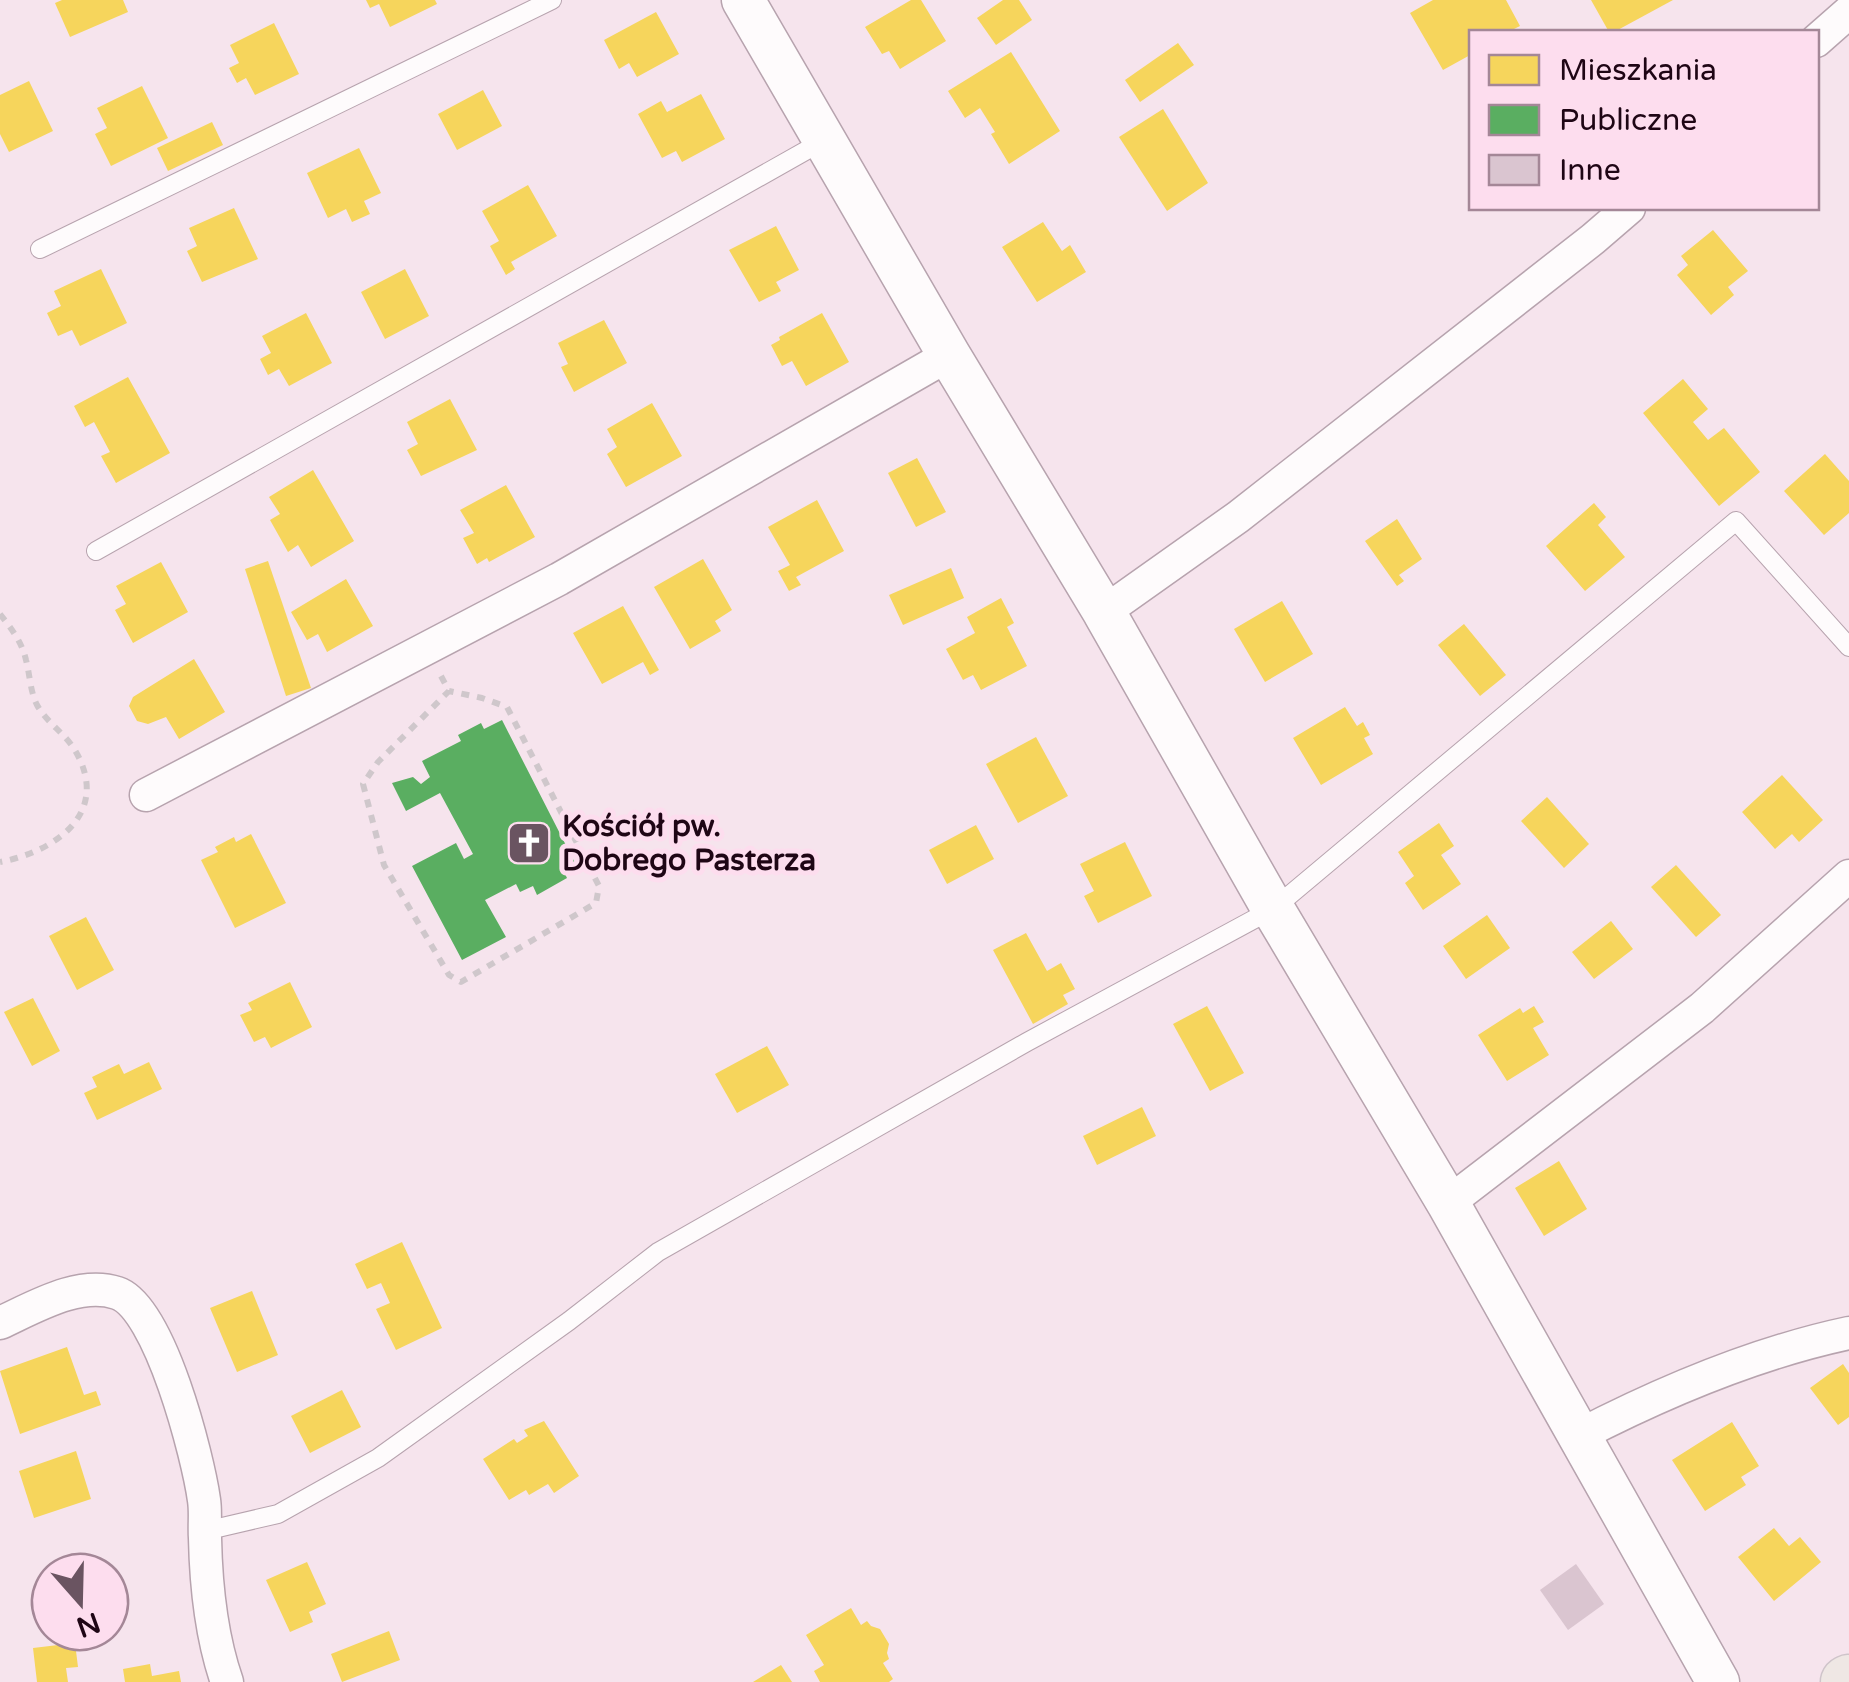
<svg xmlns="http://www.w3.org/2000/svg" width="1849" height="1682" viewBox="0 0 1849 1682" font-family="'Varela Round',sans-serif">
  <rect width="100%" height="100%" fill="#f6e4ed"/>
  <g fill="#f6d55c">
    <polygon points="62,0 123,0 128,12 70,37 55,3"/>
    <polygon points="366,0 435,0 437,4 390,27 379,4 370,8"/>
    <polygon points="911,0 921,0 946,41 900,69 889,51 882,54 865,27"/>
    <polygon points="1003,0 1019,0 1032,20 996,45 977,18"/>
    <polygon points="1433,0 1506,0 1520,26 1508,32 1472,32 1472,54 1443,70 1410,13"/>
    <polygon points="1591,0 1673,0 1614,32 1609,32"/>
    <polygon points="656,12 679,54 637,77 629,63 619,69 604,40"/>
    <polygon points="274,23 299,74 255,95 246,78 237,83 229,68 239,63 230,45"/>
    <polygon points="1178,43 1194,65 1140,102 1125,80"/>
    <polygon points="1011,52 1060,131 1009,164 991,134 995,132 980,108 965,118 948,91"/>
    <polygon points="29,81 53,131 9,152 0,134 0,95"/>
    <polygon points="142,86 168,138 111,166 95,134 107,128 97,108"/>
    <polygon points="483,90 502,126 457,150 438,114"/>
    <polygon points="701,94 725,139 682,162 676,151 662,158 638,114 661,101 667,112"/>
    <polygon points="1163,109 1208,183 1167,211 1119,137"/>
    <polygon points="212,122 223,145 168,171 157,148"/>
    <polygon points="359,148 381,193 364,201 370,214 352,222 346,209 328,218 307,173"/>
    <polygon points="528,185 557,236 511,262 515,269 506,275 490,246 499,241 482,211"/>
    <polygon points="234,208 258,259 202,282 187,251 197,246 189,228"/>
    <polygon points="1043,222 1062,251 1070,245 1086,272 1037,302 1002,247"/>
    <polygon points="776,226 799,270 776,282 781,291 759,302 729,250"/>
    <polygon points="1713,230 1748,271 1728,287 1734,295 1711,315 1677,275 1688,265 1681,256"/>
    <polygon points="101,269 127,323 80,346 72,330 58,336 47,313 61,306 54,291"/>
    <polygon points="405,269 429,316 385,339 361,292"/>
    <polygon points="306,313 332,363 289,386 279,369 268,375 260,359 271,353 262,336"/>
    <polygon points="822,313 849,362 806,386 792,361 782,366 771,345 780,340 779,337"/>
    <polygon points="604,320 627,363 574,392 561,367 568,364 558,343"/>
    <polygon points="128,377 170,453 116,483 101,456 110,452 94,422 85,427 74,406"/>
    <polygon points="1683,379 1708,409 1693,422 1708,440 1724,428 1760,472 1719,506 1643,413"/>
    <polygon points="450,399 477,450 421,476 407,450 418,444 407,422"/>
    <polygon points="652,403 682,456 626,487 607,454 617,447 607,429"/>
    <polygon points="1825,454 1849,481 1849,513 1824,535 1784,491"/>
    <polygon points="917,458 946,512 916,527 888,473"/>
    <polygon points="313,470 354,541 311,567 298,545 288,552 270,520 280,514 269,497"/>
    <polygon points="506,485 535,537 489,562 487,558 477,564 463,538 474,533 460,510"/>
    <polygon points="817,500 844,551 796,577 801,585 789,591 778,571 790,565 768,527"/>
    <polygon points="1594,503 1606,517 1598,525 1625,557 1585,591 1546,546"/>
    <polygon points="1397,519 1422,559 1399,575 1404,581 1397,586 1365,541"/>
    <polygon points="703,559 732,610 715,621 721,631 690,649 654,587"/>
    <polygon points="268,561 311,688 286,696 245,569"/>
    <polygon points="161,562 188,612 133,643 115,610 126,604 116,586"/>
    <polygon points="951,568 964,598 903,625 889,595"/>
    <polygon points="346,579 373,626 327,652 318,634 307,640 291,612"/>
    <polygon points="1001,598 1014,623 1007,627 1027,666 981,690 973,675 963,680 946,649 975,633 967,617"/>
    <polygon points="1282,601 1313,654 1265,682 1234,629"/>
    <polygon points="623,606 659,670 650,675 643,662 602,684 573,633"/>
    <polygon points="1464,624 1506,675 1480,696 1438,645"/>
    <polygon points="194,659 225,712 179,739 166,717 148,724 137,721 129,706 133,697"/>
    <polygon points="1345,707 1357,726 1363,722 1370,735 1364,738 1373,754 1321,785 1293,738"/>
    <polygon points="1036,737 1068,796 1018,823 986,764"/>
    <polygon points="1782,775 1823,820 1799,842 1792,834 1775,849 1742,812"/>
    <polygon points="1547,797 1589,844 1564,868 1521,821"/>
    <polygon points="1439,823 1454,846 1441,855 1461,884 1423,910 1405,883 1414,876 1398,852"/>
    <polygon points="976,825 994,859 947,884 929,850"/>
    <polygon points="251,834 286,903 235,928 201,860 218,852 215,847 234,837 236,842"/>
    <polygon points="1125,842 1152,896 1098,923 1084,896 1094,891 1080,864"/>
    <polygon points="1676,865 1721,915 1696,937 1651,887"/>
    <polygon points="1487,915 1510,948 1466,979 1443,946"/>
    <polygon points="86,917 114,970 77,990 49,936"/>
    <polygon points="1611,921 1633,949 1594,979 1572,952"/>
    <polygon points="1026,933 1047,971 1061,963 1075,989 1063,995 1068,1004 1033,1024 993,950"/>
    <polygon points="290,982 312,1027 271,1048 265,1037 254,1042 240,1015 252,1010 248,1003"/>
    <polygon points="33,998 60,1051 32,1066 4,1012"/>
    <polygon points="1207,1006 1244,1073 1210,1091 1173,1024"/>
    <polygon points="1534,1006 1544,1022 1533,1028 1549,1055 1507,1081 1478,1035 1520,1008 1523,1013"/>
    <polygon points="767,1046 789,1085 737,1113 715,1074"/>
    <polygon points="149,1062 162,1089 97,1120 84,1093 97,1087 92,1077 119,1064 124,1074"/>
    <polygon points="1142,1107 1156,1136 1097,1165 1083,1136"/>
    <polygon points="1559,1161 1587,1209 1544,1236 1515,1188"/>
    <polygon points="402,1242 442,1328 396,1350 376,1309 390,1303 381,1283 367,1289 355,1264"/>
    <polygon points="252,1291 278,1355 237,1372 210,1308"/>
    <polygon points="67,1347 84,1395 96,1391 101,1405 20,1434 0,1371"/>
    <polygon points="1843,1364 1849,1373 1849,1417 1838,1425 1810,1388"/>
    <polygon points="342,1390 361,1427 310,1453 291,1416"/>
    <polygon points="544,1421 579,1476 554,1493 548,1484 529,1495 526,1490 509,1500 483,1459 514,1439 517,1443 528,1436 524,1430"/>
    <polygon points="1732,1422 1759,1466 1741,1477 1746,1485 1705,1511 1672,1460"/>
    <polygon points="76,1451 91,1499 34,1518 19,1471"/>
    <polygon points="1774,1528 1789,1546 1800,1537 1821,1562 1774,1601 1738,1557"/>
    <polygon points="307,1562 326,1604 309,1612 313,1622 290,1632 266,1580"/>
    <polygon points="121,1587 124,1603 110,1606 110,1589"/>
    <polygon points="851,1608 861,1625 867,1621 871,1626 880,1629 889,1644 887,1653 889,1659 883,1663 893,1679 889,1682 820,1682 814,1671 824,1665 806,1635"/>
    <polygon points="389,1631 400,1660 342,1682 331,1654"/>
    <polygon points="75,1643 78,1667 66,1668 68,1682 37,1682 33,1648"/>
    <polygon points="150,1664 152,1676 179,1671 181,1682 125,1682 123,1669"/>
    <polygon points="781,1665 792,1682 753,1682"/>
  </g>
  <polygon fill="#5aae61" points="502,720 575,863 563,870 567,878 537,895 533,886 520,892 516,884 485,900 506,937 462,960 412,866 456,843 464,859 473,854 440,793 406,811 392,783 413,777 421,784 430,777 422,761 461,741 458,735 481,723 484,729"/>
  <polygon fill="#dac5d0" points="1576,1564 1604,1604 1568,1630 1540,1590"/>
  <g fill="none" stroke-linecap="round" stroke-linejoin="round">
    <g stroke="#b7a3ae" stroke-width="20">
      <g id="service">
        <polyline points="40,249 552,0"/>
        <polyline points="96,551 823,141"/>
        <polyline points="205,1531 278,1514 378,1458 569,1321 658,1252 1027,1042 1273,909 1736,521 1849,647"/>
      </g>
    </g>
    <g stroke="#b7a3ae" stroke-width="35">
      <g id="minor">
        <polyline points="1816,41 1849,12"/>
        <polyline points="1104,612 1238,517 1593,239 1629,208"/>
        <polyline points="146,795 559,579 949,355"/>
        <polyline points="1448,1203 1702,1008 1849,876"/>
        <path d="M0,1323C33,1308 79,1280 117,1293C160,1307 198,1457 204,1500C206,1513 204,1525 205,1538C206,1587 211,1636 227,1682"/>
        <path d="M1578,1436C1663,1392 1755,1353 1849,1333"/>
      </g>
    </g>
    <g stroke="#b7a3ae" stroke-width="45">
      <polyline id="tertiary" points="743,0 949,355 1104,612 1273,909 1448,1203 1718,1682"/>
    </g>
    <g stroke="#cfc4ca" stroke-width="55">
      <polyline id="primary" points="1847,1682 1849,1681"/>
    </g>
    <g stroke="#cfc7cb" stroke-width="6" stroke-dasharray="8 8" stroke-linecap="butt">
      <path d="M0,614C11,628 22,642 26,660C30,675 30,691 37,705C47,723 66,734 76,752C111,814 54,852 0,862"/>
      <polyline points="441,676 449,691 378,762 363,784 384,865 449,975 461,982 596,903 599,886 507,707 482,698 449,691"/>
    </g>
    <use href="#service" stroke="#fefbfc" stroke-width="18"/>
    <use href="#minor" stroke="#fefbfc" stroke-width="32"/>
    <use href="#tertiary" stroke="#fefbfc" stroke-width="42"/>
    <use href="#primary" stroke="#efe7e4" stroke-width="52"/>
  </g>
  <defs>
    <g id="church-square" transform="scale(2.25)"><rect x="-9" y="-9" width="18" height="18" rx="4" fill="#6a5461" stroke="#fdddee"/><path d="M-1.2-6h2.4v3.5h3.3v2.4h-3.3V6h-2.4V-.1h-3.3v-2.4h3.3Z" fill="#fff"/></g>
  </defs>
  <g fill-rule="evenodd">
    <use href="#church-square" x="529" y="843"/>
  </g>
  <g text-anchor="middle" stroke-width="10" stroke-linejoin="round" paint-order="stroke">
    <g font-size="30" font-weight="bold" fill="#1f0615" stroke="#fdddee" text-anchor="start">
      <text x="562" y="836">Kościół pw.<tspan x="562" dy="34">Dobrego Pasterza</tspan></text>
    </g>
  </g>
  <rect x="1469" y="30" width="350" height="180" fill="#fdddee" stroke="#a48797" stroke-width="2.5"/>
  <rect x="1489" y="55" width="50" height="30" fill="#f6d55c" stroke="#a48797" stroke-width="2.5"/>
  <text x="1559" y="80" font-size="30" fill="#1f0615">Mieszkania</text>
  <rect x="1489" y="105" width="50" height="30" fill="#5aae61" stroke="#a48797" stroke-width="2.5"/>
  <text x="1559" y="130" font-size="30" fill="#1f0615">Publiczne</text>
  <rect x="1489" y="155" width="50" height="30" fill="#dac5d0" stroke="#a48797" stroke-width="2.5"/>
  <text x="1559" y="180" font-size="30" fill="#1f0615">Inne</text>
  <g transform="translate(80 1602) rotate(160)"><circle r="48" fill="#fdddee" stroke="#a48797" stroke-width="2.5"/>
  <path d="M0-8L18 38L0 25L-18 38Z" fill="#6a5461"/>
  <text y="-15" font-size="28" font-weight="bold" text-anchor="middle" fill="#1f0615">N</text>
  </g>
</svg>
